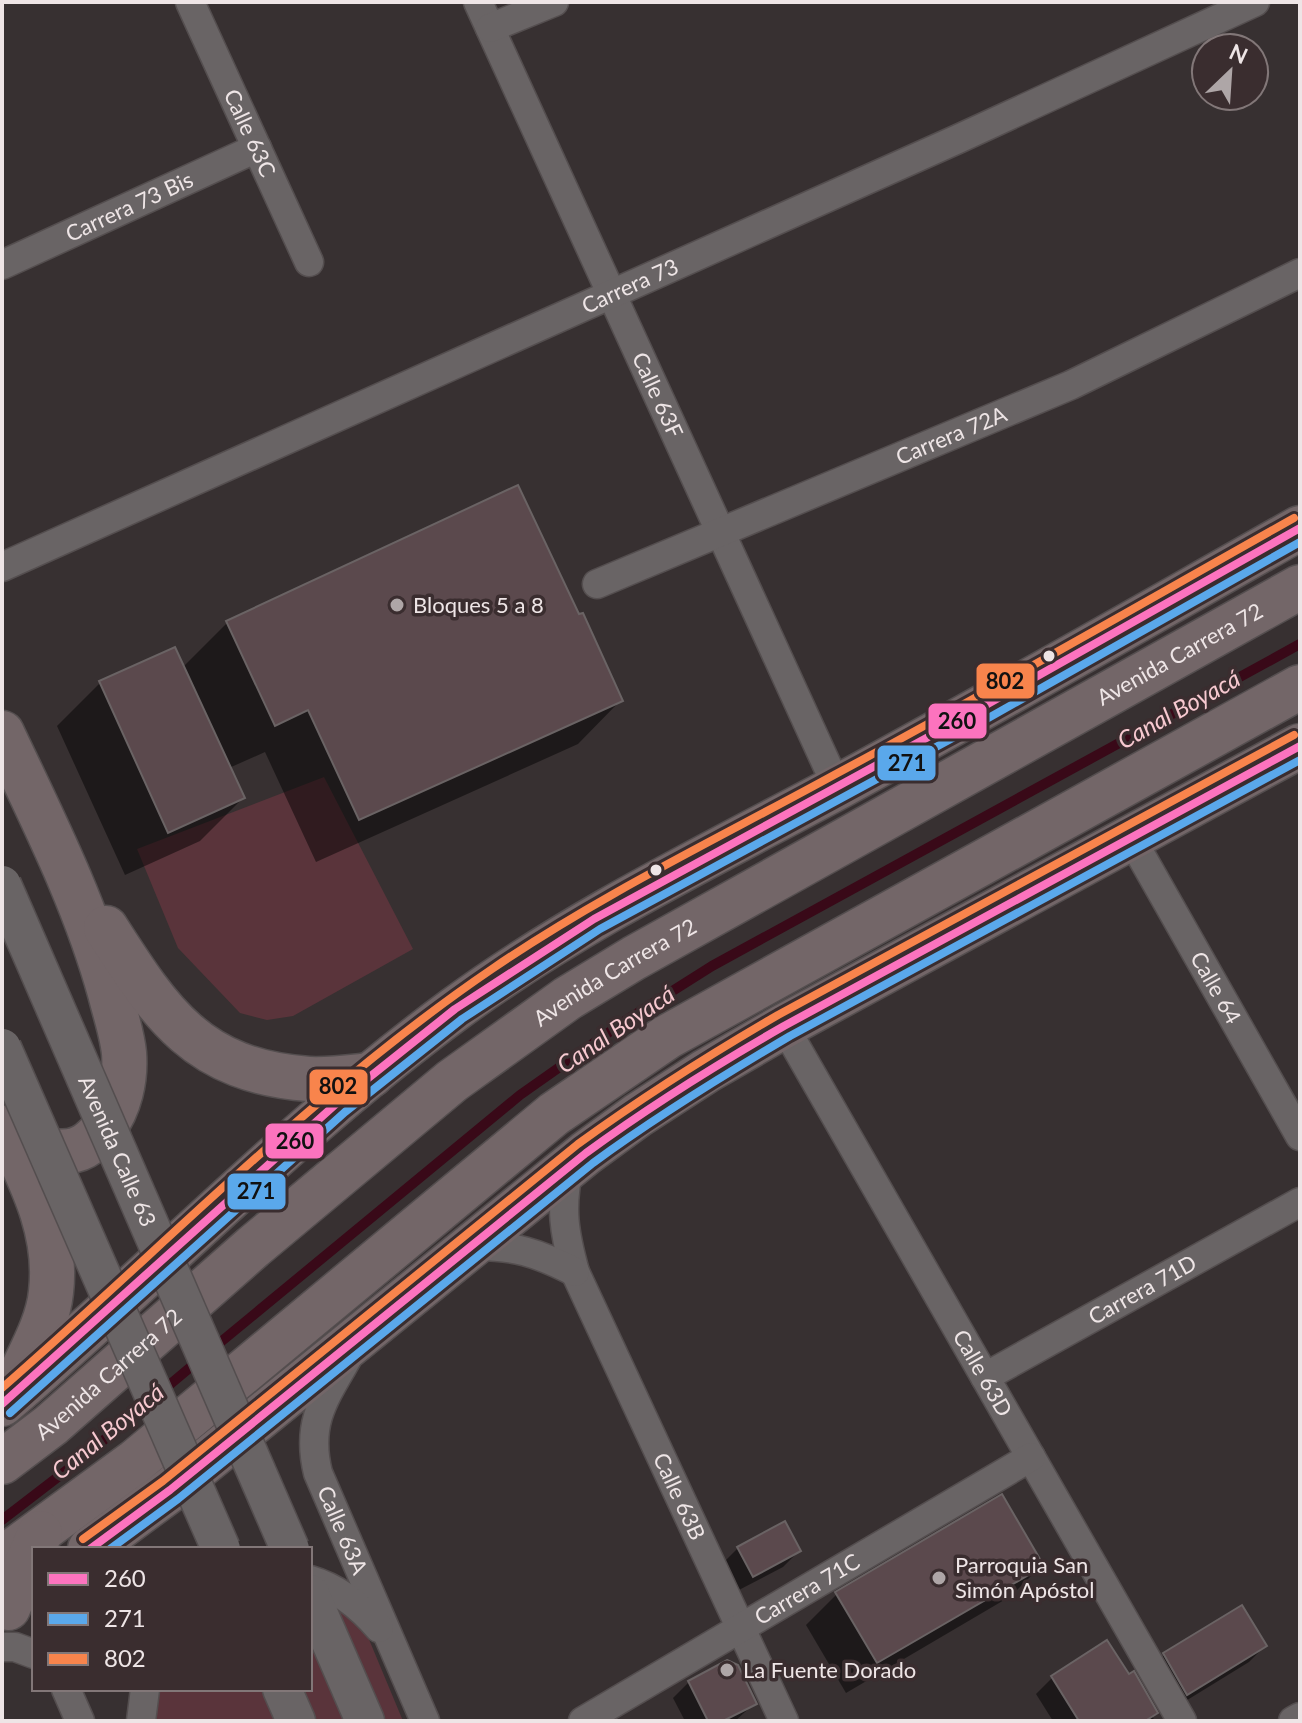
<svg xmlns="http://www.w3.org/2000/svg" width="1302" height="1723" viewBox="0 0 1302 1723" font-family="Lato,sans-serif">
  <rect width="100%" height="100%" fill="#373031"/>
  <g fill="#5a343b">
    <polygon points="324,777 413,949 293,1016 267,1020 240,1013 178,948 137,849"/>
    <polygon points="310,1596 346,1615 368,1637 403,1721 155,1721 157,1689 310,1689"/>
  </g>
  <g fill="#0007">
    <polygon points="517,488 621,700 578,744 316,862 265,752 229,768 243,798 200,841 125,875 57,726 100,683 183,667 227,623"/>
    <polygon points="738,1548 799,1551 783,1567 737,1591 722,1564"/>
    <polygon points="1042,1565 1011,1596 846,1693 806,1625 837,1594"/>
    <polygon points="1241,1608 1265,1646 1249,1662 1171,1710 1148,1671 1164,1655"/>
    <polygon points="1107,1643 1155,1721 1053,1721 1036,1694 1052,1678"/>
    <polygon points="689,1682 755,1703 735,1721 685,1721 673,1698"/>
  </g>
  <g fill="none" stroke-linecap="round" stroke-linejoin="round">
    <g stroke="#390918" stroke-width="10">
      <polyline points="211,1350 520,1095 625,1021 712,966 1300,644"/>
      <polyline points="2,1520 80,1460 199,1360"/>
    </g>
  </g>
  <g fill="#5b494d" stroke="#6a6364" stroke-width="2">
    <polygon points="518,485 579,614 583,613 623,701 359,820 308,710 275,726 226,621"/>
    <polygon points="175,647 245,798 168,833 99,681"/>
    <polygon points="1002,1494 1044,1566 877,1663 835,1592"/>
    <polygon points="785,1521 801,1551 753,1577 737,1547"/>
    <polygon points="1242,1605 1267,1646 1187,1695 1163,1653"/>
    <polygon points="1107,1640 1129,1674 1134,1671 1158,1713 1145,1721 1079,1721 1051,1676"/>
    <polygon points="727,1660 738,1665 757,1704 723,1721 708,1721 688,1681"/>
  </g>
  <g fill="none" stroke-linecap="round" stroke-linejoin="round">
    <g stroke="#544e4f" stroke-width="31">
      <g id="minor">
        <path id="s1" d="M190,2L309,262"/>
        <path id="s2" d="M478,2L837,787"/>
        <polyline points="490,28 554,2"/>
        <path id="s3" d="M2,265L257,148"/>
        <path id="s4" d="M2,567L958,139L1255,2"/>
        <path id="s5" d="M597,584L1071,385L1300,273"/>
        <path id="s6" d="M1131,838L1300,1136"/>
        <path id="s7" d="M784,1026L1182,1721"/>
        <path id="s8" d="M569,1167C560,1208 564,1232 575,1272L784,1721"/>
        <path d="M471,1246C514,1245 538,1253 575,1272"/>
        <path id="s9" d="M347,1359C323,1400 306,1424 318,1473L425,1721"/>
        <path id="s10" d="M985,1377L1300,1202"/>
        <path d="M310,1580C338,1588 360,1606 379,1628"/>
        <polyline points="2,1647 15,1647 34,1654"/>
        <polyline points="66,1689 80,1721"/>
        <polyline points="141,1721 145,1689"/>
        <path id="s11" d="M583,1721L1031,1457"/>
        <polyline points="1293,1721 1300,1717"/>
      </g>
    </g>
    <g stroke="#544e4f" stroke-width="41">
      <g id="secondary">
        <polyline points="310,1594 365,1721"/>
        <polyline points="282,1689 296,1721"/>
      </g>
    </g>
    <g stroke="#544e4f" stroke-width="47">
      <g id="trunk">
        <path d="M2,733C42,818 85,902 110,993C115,1013 122,1033 124,1053C126,1079 120,1107 104,1128C95,1139 84,1150 69,1151C51,1153 32,1150 15,1146"/>
        <path d="M106,928C161,1014 197,1071 309,1079C329,1080 351,1077 371,1075"/>
        <path d="M6,1128C31,1181 58,1232 51,1292C48,1324 29,1355 16,1384"/>
        <path d="M2,1404C155,1274 293,1128 455,1009C575,921 707,857 838,787C993,703 1146,615 1300,528"/>
        <path id="s12" d="M2,1462L51,1425L253,1247L452,1081L568,998L634,958L1300,587"/>
        <polyline points="90,1549 170,1490 586,1153 638,1115 706,1071 784,1026 1300,746"/>
        <polyline points="2,1559 136,1461 554,1114 667,1037 1300,687"/>
        <polyline points="8,1608 40,1533"/>
      </g>
    </g>
    <use href="#minor" stroke="#696465" stroke-width="28"/>
    <use href="#secondary" stroke="#696465" stroke-width="38"/>
    <use href="#trunk" stroke="#736668" stroke-width="44"/>
    <g stroke="#544e4f" stroke-width="41" stroke-linecap="butt">
      <g id="secondary-bridge">
        <path id="s13" d="M2,885L290,1549"/>
        <polyline points="2,1048 221,1549"/>
      </g>
    </g>
    <use href="#secondary-bridge" stroke="#696465" stroke-width="38"/>
    <g stroke="#3a2d2f" stroke-width="14">
      <g id="bus-1">
        <polyline points="2,1404 337,1103 455,1009 594,919 954,723 1300,528"/>
        <path d="M90,1549L170,1490L586,1153C650,1106 716,1065 784,1026L1300,746"/>
      </g>
    </g>
    <g stroke="#3a2d2f" stroke-width="14">
      <g id="bus-2">
        <polyline points="10,1413 345,1112 462,1019 600,929 960,734 1300,542"/>
        <path d="M110,1549L178,1499L593,1163C657,1116 722,1076 790,1036L1300,760"/>
      </g>
    </g>
    <g stroke="#3a2d2f" stroke-width="14">
      <g id="bus-3">
        <path d="M2,1388C164,1247 314,1090 492,969C600,895 719,838 834,775C989,692 1141,604 1294,518"/>
        <path d="M83,1539L163,1481L578,1144C643,1097 709,1055 778,1015L1294,735"/>
      </g>
    </g>
    <use href="#bus-1" stroke="#fc73be" stroke-width="8"/>
    <use href="#bus-2" stroke="#5aa8eb" stroke-width="8"/>
    <use href="#bus-3" stroke="#f8844c" stroke-width="8"/>
  </g>
  <g fill="#aea6a7" stroke="#3a2d2f" stroke-width="3">
    <circle cx="397" cy="605" r="8"/>
    <circle cx="939" cy="1578" r="8"/>
    <circle cx="727" cy="1670" r="8"/>
  </g>
  <g fill="#eee5e6" stroke="#3a2d2f" stroke-width="3">
    <circle cx="1049" cy="656" r="7"/>
    <circle cx="656" cy="870" r="7"/>
  </g>
  <g text-anchor="middle" stroke-width="7" stroke-linejoin="round" paint-order="stroke">
    <g font-size="22" fill="#eee5e6" stroke="#3a2d2f">
      <text dy="8" stroke="none"><textPath href="#s1" startOffset="144">Calle 63C</textPath></text>
      <text dy="8" stroke="none"><textPath href="#s3" startOffset="140">Carrera 73 Bis</textPath></text>
      <text dy="8" stroke="none"><textPath href="#s4" startOffset="688">Carrera 73</textPath></text>
      <text dy="8" stroke="none"><textPath href="#s2" startOffset="432">Calle 63F</textPath></text>
      <text dy="8" stroke="none"><textPath href="#s5" startOffset="384">Carrera 72A</textPath></text>
      <text dy="8" stroke="none"><textPath href="#s12" startOffset="1434">Avenida Carrera 72</textPath></text>
      <text dy="8" stroke="none"><textPath href="#s12" startOffset="786">Avenida Carrera 72</textPath></text>
      <text dy="8" stroke="none"><textPath href="#s6" startOffset="172">Calle 64</textPath></text>
      <text dy="8" stroke="none"><textPath href="#s13" startOffset="290">Avenida Calle 63</textPath></text>
      <text dy="8" stroke="none"><textPath href="#s10" startOffset="180">Carrera 71D</textPath></text>
      <text dy="8" stroke="none"><textPath href="#s12" startOffset="138">Avenida Carrera 72</textPath></text>
      <text dy="8" stroke="none"><textPath href="#s7" startOffset="400">Calle 63D</textPath></text>
      <text dy="8" stroke="none"><textPath href="#s8" startOffset="354">Calle 63B</textPath></text>
      <text dy="8" stroke="none"><textPath href="#s9" startOffset="184">Calle 63A</textPath></text>
      <text dy="8" stroke="none"><textPath href="#s11" startOffset="260">Carrera 71C</textPath></text>
    </g>
    <g font-size="22" fill="#eee5e6" stroke="#3a2d2f" text-anchor="start">
      <text x="413" y="613">Bloques 5 a 8</text>
      <text x="955" y="1573">Parroquia San<tspan x="955" dy="25">Simón Apóstol</tspan></text>
      <text x="743" y="1678">La Fuente Dorado</text>
    </g>
    <g font-size="24" font-style="italic" fill="#f7c9d0" stroke="#3a2d2f">
      <text transform="translate(1179 710) rotate(-29)" y="8">Canal Boyacá</text>
      <text transform="translate(616 1030) rotate(-34)" y="8">Canal Boyacá</text>
      <text transform="translate(108 1432) rotate(-39)" y="8">Canal Boyacá</text>
    </g>
  </g>
  <g stroke="#3a2d2f" stroke-width="3">
    <rect x="975" y="662" width="61" height="38" rx="8" fill="#f8844c"/>
    <rect x="927" y="702" width="61" height="38" rx="8" fill="#fc73be"/>
    <rect x="876" y="744" width="61" height="38" rx="8" fill="#5aa8eb"/>
    <rect x="308" y="1068" width="61" height="38" rx="8" fill="#f8844c"/>
    <rect x="264" y="1122" width="61" height="38" rx="8" fill="#fc73be"/>
    <rect x="226" y="1172" width="61" height="39" rx="8" fill="#5aa8eb"/>
  </g>
  <g font-size="22" text-anchor="middle" font-weight="bold" fill="#111">
    <text x="1005" y="689">802</text>
    <text x="957" y="729">260</text>
    <text x="907" y="771">271</text>
    <text x="338" y="1094">802</text>
    <text x="295" y="1149">260</text>
    <text x="256" y="1199">271</text>
  </g>
  <rect width="1302" height="1723" fill="none" stroke="#eee5e6" stroke-width="8"/>
  <rect x="32" y="1547" width="280" height="144" fill="#3a2d2f" stroke="#827778" stroke-width="2"/>
  <rect x="48" y="1573" width="40" height="12" fill="#fc73be" stroke="#827778" stroke-width="2"/>
  <text x="104" y="1587" font-size="24" fill="#eee5e6">260</text>
  <rect x="48" y="1613" width="40" height="12" fill="#5aa8eb" stroke="#827778" stroke-width="2"/>
  <text x="104" y="1627" font-size="24" fill="#eee5e6">271</text>
  <rect x="48" y="1653" width="40" height="12" fill="#f8844c" stroke="#827778" stroke-width="2"/>
  <text x="104" y="1667" font-size="24" fill="#eee5e6">802</text>
  <g transform="translate(1230 72) rotate(25)"><circle r="38" fill="#3a2d2f" stroke="#827778" stroke-width="2"/>
  <path d="M0-6L14 30L0 20L-14 30Z" fill="#aea6a7"/>
  <text y="-12" font-size="22" font-weight="bold" text-anchor="middle" fill="#eee5e6">N</text>
  </g>
</svg>
